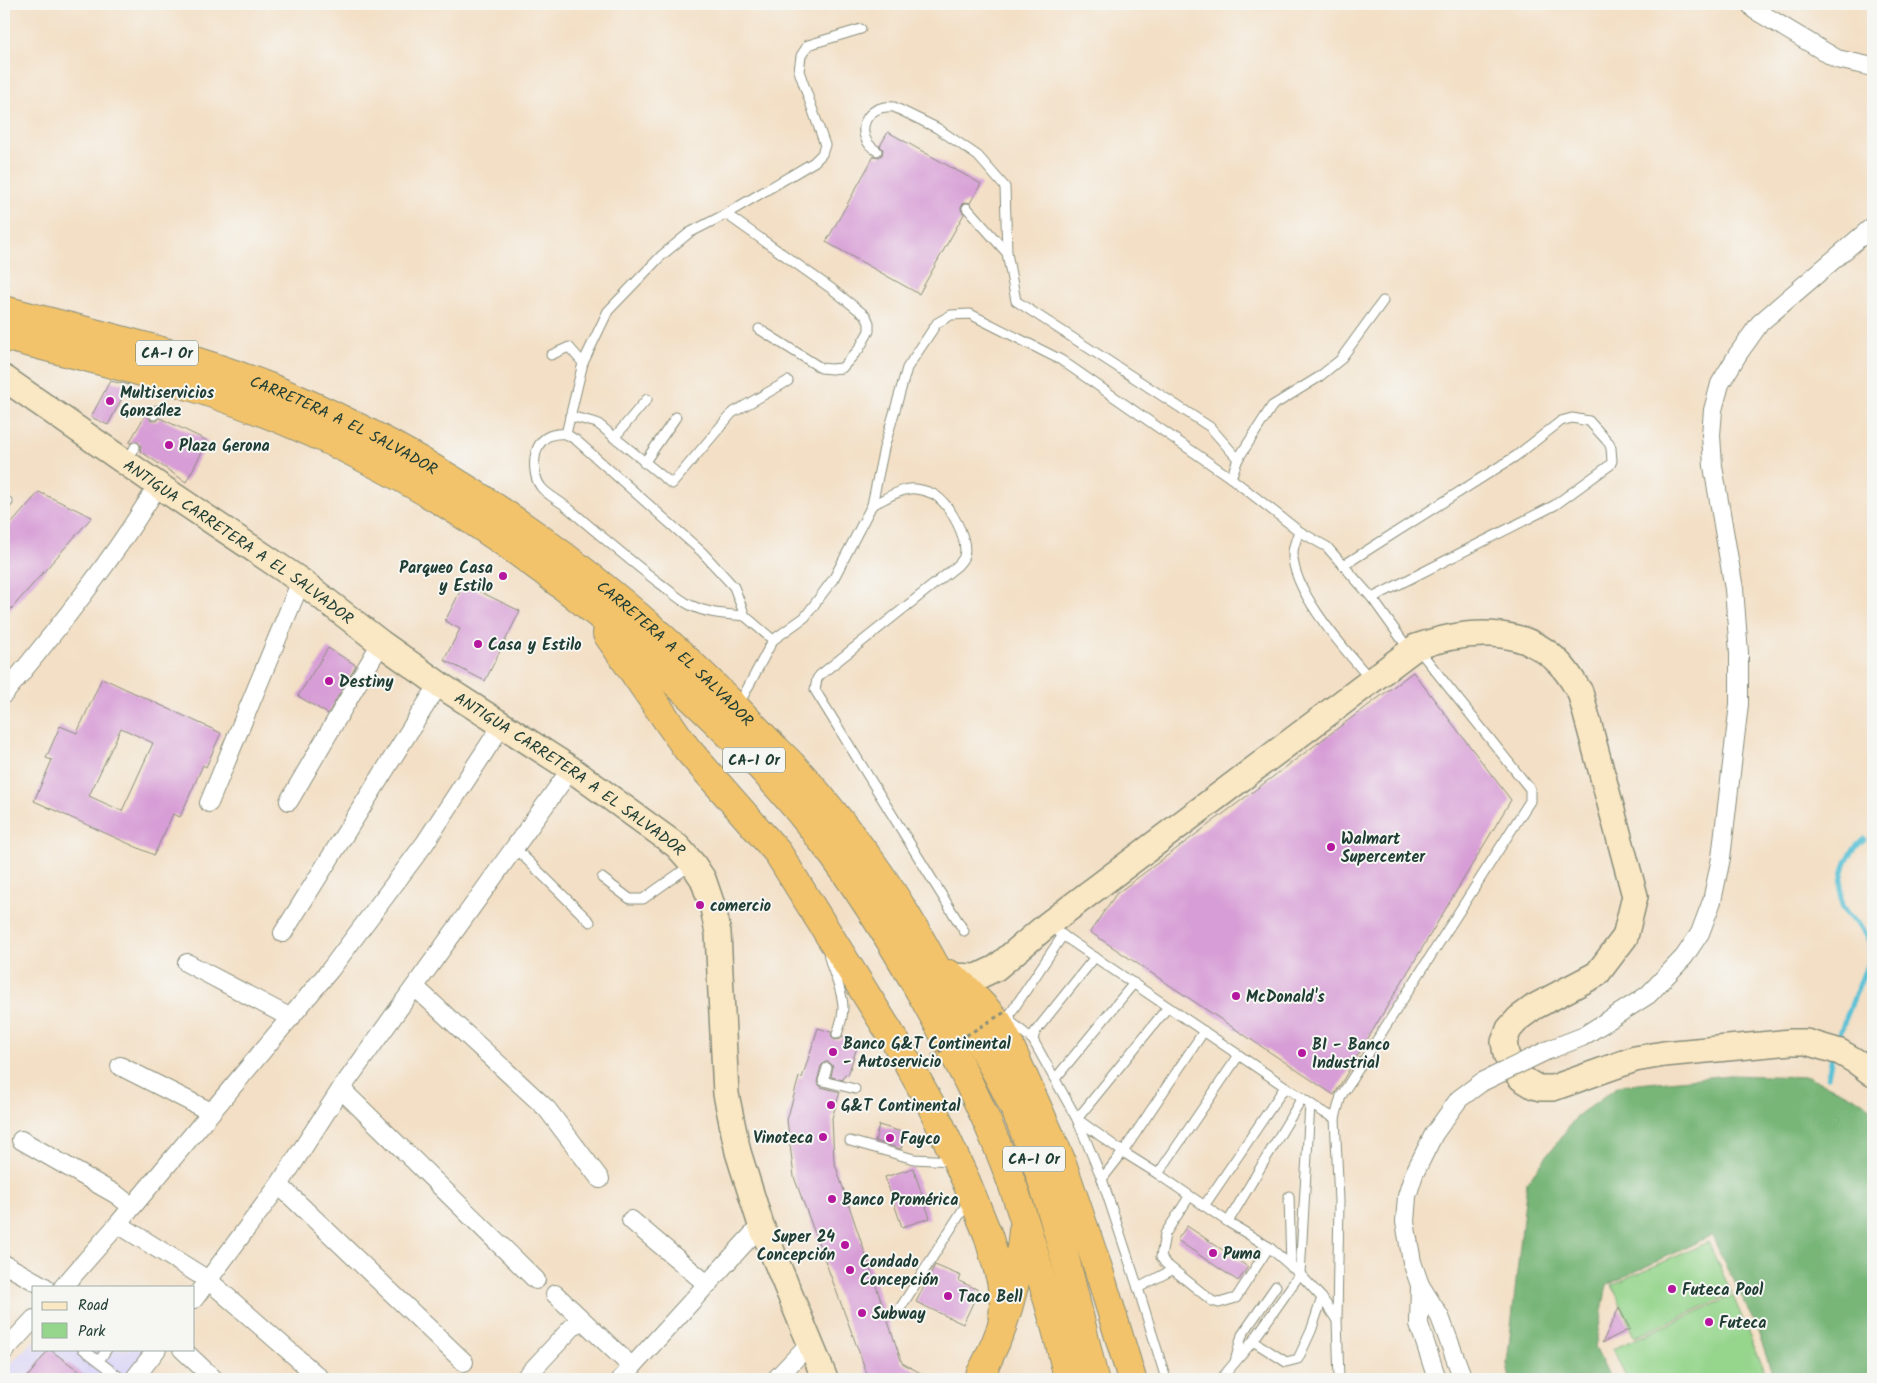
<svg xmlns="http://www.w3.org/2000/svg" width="1877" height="1383" viewBox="0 0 1877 1383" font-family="Kalam,sans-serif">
  <rect width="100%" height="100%" fill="#f6f6f2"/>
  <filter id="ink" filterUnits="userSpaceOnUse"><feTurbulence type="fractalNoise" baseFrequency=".02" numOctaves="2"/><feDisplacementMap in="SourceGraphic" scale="10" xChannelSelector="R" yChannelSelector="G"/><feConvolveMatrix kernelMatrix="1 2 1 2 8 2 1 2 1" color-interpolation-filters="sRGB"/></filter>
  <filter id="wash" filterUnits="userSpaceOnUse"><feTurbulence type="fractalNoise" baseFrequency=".0096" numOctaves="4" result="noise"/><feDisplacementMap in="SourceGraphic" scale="20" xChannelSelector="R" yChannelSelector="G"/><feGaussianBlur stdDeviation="1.12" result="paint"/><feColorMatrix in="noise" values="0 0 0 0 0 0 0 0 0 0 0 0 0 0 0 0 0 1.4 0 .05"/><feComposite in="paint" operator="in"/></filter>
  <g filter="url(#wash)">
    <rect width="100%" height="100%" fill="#f3dfc5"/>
    <polygon fill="#dbd6f7" points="34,1340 34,1349 157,1349 135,1379 4,1379 4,1370"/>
    <g fill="#95d58c" stroke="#5a8960">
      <polygon points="1708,1242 1732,1294 1635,1337 1612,1285"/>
      <polygon points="1733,1296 1768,1379 1627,1379 1613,1349"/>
    </g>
    <polygon fill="#78b678" stroke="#4c7a56" points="1729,1075 1809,1077 1865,1102 1873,1111 1873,1379 1774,1379 1754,1320 1726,1267 1712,1235 1607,1285 1595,1347 1610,1379 1510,1379 1507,1364 1527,1182 1577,1116 1618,1086"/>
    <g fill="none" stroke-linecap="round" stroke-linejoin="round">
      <g stroke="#59c1d6" stroke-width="5">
        <path d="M1836,1043L1865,970C1875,954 1873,939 1859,925C1854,920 1847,915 1843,908C1840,902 1841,896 1841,889C1841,868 1848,853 1864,839"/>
        <polyline points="1828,1077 1832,1056"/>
      </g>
    </g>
    <g id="blocks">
      <g fill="#d79dd6" fill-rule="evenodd">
        <polygon points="888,132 981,184 970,203 965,202 961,206 961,210 964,214 919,294 826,242 874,156 879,157 882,155 883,149 880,146"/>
        <polygon points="110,381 129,385 108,425 91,417"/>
        <polygon points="147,412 151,421 157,421 160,418 208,441 186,482 140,451 141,446 138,442 129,443"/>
        <polygon points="39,492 92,517 4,617 4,532"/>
        <polygon points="464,584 520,611 485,681 444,660 460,629 445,621"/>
        <polygon points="328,648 356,665 328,714 298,696"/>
        <polygon points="1413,672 1511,800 1334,1095 1090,932 1116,894"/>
        <path d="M102,678L221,733L206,767L203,765L180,817L173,814L154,855L34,801L52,760L46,758L60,726L77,733ZM121,728L153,743L122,811L89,796Z"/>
        <polygon points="818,1028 831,1032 832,1038 835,1040 841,1039 843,1036 859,1041 848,1075 845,1074 843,1080 831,1077 833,1066 829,1062 825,1062 821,1066 817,1082 821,1087 840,1092 832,1118 834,1161 902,1363 932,1379 869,1379 794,1177 787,1120 799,1077 802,1078"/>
        <polygon points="879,1125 905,1133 901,1149 875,1141"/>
        <polygon points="913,1168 930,1218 902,1227 885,1177"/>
        <polygon points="1187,1226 1248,1267 1238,1281 1177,1240"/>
        <polygon points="935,1265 961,1276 959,1281 979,1290 963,1324 916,1302"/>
        <polygon points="1619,1308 1630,1329 1602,1343"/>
        <polygon points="49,1349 90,1379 26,1379"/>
      </g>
    </g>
  </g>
  <g filter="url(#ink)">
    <use href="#blocks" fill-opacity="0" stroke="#898e7c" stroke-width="1"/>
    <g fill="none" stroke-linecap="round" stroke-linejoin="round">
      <g stroke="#898e7c" stroke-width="11">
        <g id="lane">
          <path d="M877,151C852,136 865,103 894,107L937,128L978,156L1005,187L1007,253"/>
          <polyline points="967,208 1007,253 1016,301 1210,427 1238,459 1231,478"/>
          <polyline points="726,214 832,289 866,316 869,323 869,331 859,349 842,368 831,369 821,368 759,329"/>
          <polyline points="551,355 569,347 583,363"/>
          <polyline points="154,415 157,410"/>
          <polyline points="570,416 597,423 672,484 732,413 788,381"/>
          <path d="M566,434C554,433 544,435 538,447C533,458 533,477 541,487C547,495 560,501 568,508C599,534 630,561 662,585C671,592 680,600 690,605C708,614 725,614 745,616"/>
          <polyline points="614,438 647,399"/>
          <polyline points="1238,459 1272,406 1319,377 1340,360 1383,301"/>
          <polyline points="127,462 135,447"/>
          <polyline points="644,463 676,417"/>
          <path d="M872,505C885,499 903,487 916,489C922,490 930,492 935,495C950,505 969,539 964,556C963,560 960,563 957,566L820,675L817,679L815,690L964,931"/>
          <polyline points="4,507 8,502"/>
          <path d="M1299,531C1297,538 1293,546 1293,553C1291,591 1347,652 1371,680"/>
          <polyline points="1344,565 1516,456 1561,421 1572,418 1589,421 1609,443 1611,448 1612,461 1610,465 1555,505 1372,598"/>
          <polyline points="773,640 805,617 834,578 872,505 884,448 907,368 937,323 951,315 970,314 1061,360 1231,478 1299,531 1327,547 1372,598 1410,651"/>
          <polyline points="738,706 773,640 745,616 734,587 702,552 576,440 566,434 583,363 608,311 661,256 689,233 726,214 814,162 822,154 825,145 799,71 801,56 808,45 861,29"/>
          <polyline points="515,848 590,922"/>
          <polyline points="602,878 630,899 643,899 691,865"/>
          <polyline points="1049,926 1321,1111 1335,1118"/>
          <path d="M828,951C830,970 843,988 843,1007C843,1017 840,1026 837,1034"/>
          <polyline points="1095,957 1035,1032 1033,1040 1077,1119 1102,1179 1138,1288 1166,1379"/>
          <polyline points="1168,1007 1077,1119 1123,1152 1158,1174 1228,1222 1269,1247 1300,1274 1322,1298 1336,1319"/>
          <polyline points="1033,1040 1011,1022 1010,1014 1063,935"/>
          <polyline points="827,1068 823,1081 855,1089"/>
          <polyline points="1055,1079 1134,983"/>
          <polyline points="850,1141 914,1159 952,1161"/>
          <polyline points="1158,1174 1239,1055"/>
          <polyline points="1102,1179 1123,1152 1204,1031"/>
          <polyline points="1289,1196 1291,1267"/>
          <polyline points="1189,1197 1165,1234 1161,1257 1165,1263 1212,1301 1219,1303 1236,1298 1269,1247"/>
          <polyline points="1204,1206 1285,1087"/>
          <polyline points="1228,1222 1302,1098"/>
          <polyline points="1138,1288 1172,1270"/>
          <polyline points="899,1310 969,1200"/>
          <polyline points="1253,1341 1286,1362 1298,1359 1311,1331 1322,1298"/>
          <polyline points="83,1349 122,1379"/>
          <polyline points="99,1361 107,1349"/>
          <polyline points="1235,1362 1242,1335 1276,1286"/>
          <polyline points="1221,1379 1253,1341 1300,1274 1310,1104"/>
          <polyline points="1339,1379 1337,1320 1339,1201 1335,1118 1341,1096 1530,801 1530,789 1418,649"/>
        </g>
      </g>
      <g stroke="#898e7c" stroke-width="20">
        <g id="street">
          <polyline points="1750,4 1755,10 1837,59 1873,67"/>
          <path d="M4,694C59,627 113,560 158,485"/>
          <polyline points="289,801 381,643"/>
          <polyline points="209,803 301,581"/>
          <polyline points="283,933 430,698 440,685"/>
          <polyline points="187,963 291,1018"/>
          <polyline points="415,987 547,1109 600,1179"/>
          <polyline points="1546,1051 1582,1037 1648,995 1684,957 1700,933 1712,901 1721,858 1739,704 1739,653 1734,589 1713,466 1711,435 1713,410 1720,384 1738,354 1760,323 1873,226"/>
          <polyline points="120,1066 211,1112"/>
          <polyline points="341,1089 536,1280"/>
          <polyline points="21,1140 117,1195 132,1207"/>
          <polyline points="279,1185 464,1362"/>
          <polyline points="631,1220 708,1285"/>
          <polyline points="118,1224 208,1280 321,1379"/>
          <polyline points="4,1264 45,1287"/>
          <polyline points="1420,1285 1419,1324 1437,1379"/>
          <polyline points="63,1287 118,1224 330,970 425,843 502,725"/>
          <polyline points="555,1294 632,1367"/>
          <polyline points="194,1299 279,1185 341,1089 571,769"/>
          <polyline points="182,1349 214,1379"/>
          <polyline points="4,1351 34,1319"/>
          <polyline points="134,1379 157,1349"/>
          <polyline points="524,1379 580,1319"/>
          <polyline points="621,1379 761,1225"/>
          <polyline points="776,1379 810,1343"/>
          <polyline points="1463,1379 1440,1317 1420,1285 1412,1262 1405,1222 1407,1196 1414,1174 1434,1134 1459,1099 1482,1082"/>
        </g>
      </g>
      <g stroke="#898e7c" stroke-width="28">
        <g id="secondary">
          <path id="s1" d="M4,378L158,485L301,581L381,643L440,685L571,769L677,846L693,864L703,879L713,908L718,933L726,1094L738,1152L761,1225L825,1379"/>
          <path d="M951,976L977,977L996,968L1047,925L1416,647C1463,630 1523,624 1560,664C1568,672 1574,683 1580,692L1635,896L1625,937L1597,974L1534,1007L1519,1018L1509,1029L1504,1042L1506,1054L1512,1068L1521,1078L1534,1086L1540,1088H1553L1635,1059L1664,1054L1791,1042H1806L1840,1052L1857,1062L1873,1074"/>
        </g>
      </g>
      <g stroke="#898e7c" stroke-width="30">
        <g id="highway">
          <path id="s2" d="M4,310C92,333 184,353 269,387C457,463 626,589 764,737C773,747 784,756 793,766C821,795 846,828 870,860C902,904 928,952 954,1000C980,1044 1008,1088 1026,1136C1057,1215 1075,1297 1094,1379"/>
          <path d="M4,336C60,351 117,364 173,381C238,401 303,426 364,458C465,509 558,577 643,653C707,711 771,772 823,842C860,890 892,942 922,995C956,1055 988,1117 1011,1181C1024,1216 1034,1252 1044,1287C1053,1318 1062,1348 1068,1379"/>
          <polyline points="607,634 687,749 778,853 900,1049 931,1105 966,1181 988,1235 1001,1280 1004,1304 1002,1328"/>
          <polyline points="949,974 969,991 998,1022 1009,1044 1061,1160 1099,1271 1132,1379"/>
          <path d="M978,1379C1004,1331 1018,1285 1023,1230"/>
        </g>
      </g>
      <use href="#lane" stroke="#fff" stroke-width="9"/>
      <use href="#street" stroke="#fff" stroke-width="18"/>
      <use href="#secondary" stroke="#fae7c3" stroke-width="25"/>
      <use href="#highway" stroke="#f2c36a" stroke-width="28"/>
      <g stroke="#898e7c" stroke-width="20" stroke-linecap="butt">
        <polyline id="street-bridge" points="1482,1082 1546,1051"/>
      </g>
      <polyline stroke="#898e7c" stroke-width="3" stroke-dasharray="4 4" stroke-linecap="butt" points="932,1056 1005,1012"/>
      <use href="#street-bridge" stroke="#fff" stroke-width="18"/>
    </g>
  </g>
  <g fill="#b5179e" stroke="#f6f6f2" stroke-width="2">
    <circle cx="110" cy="401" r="5"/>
    <circle cx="169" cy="445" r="5"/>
    <circle cx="503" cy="576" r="5"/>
    <circle cx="478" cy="644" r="5"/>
    <circle cx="329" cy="681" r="5"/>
    <circle cx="1331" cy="847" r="5"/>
    <circle cx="700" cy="905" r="5"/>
    <circle cx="1236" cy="996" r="5"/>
    <circle cx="833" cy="1052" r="5"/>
    <circle cx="1302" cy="1053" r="5"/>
    <circle cx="831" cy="1105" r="5"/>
    <circle cx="823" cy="1137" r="5"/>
    <circle cx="890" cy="1138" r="5"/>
    <circle cx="832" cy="1199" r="5"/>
    <circle cx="845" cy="1245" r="5"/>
    <circle cx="1213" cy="1253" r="5"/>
    <circle cx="850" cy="1270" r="5"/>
    <circle cx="1672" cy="1289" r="5"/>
    <circle cx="948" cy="1296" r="5"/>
    <circle cx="862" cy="1313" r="5"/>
    <circle cx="1709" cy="1322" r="5"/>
  </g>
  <g text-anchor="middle" stroke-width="4" stroke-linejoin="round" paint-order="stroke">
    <g fill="#f6f6f2" stroke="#60746d" stroke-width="1">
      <rect x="136" y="340.5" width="62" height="25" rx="4"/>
      <rect x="723" y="747.5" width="62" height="25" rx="4"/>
      <rect x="1003" y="1146.5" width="62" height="25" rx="4"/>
    </g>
    <g font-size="15" font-weight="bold" fill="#1f3d34">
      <text x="167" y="358">CA-1 Or</text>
      <text x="754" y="765">CA-1 Or</text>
      <text x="1034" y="1164">CA-1 Or</text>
    </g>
    <g font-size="16" font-weight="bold" fill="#1f3d34" stroke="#f6f6f2" text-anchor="start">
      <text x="120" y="398">Multiservicios<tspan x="120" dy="18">González</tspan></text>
      <text x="179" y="451">Plaza Gerona</text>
      <text x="493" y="573" text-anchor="end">Parqueo Casa<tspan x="493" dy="18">y Estilo</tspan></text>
      <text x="488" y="650">Casa y Estilo</text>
      <text x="339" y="687">Destiny</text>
      <text x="1341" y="844">Walmart<tspan x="1341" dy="18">Supercenter</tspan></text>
      <text x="710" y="911">comercio</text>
      <text x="1246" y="1002">McDonald's</text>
      <text x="843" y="1049">Banco G&amp;T Continental<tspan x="843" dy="18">- Autoservicio</tspan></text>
      <text x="1312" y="1050">BI - Banco<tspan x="1312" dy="18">Industrial</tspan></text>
      <text x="841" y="1111">G&amp;T Continental</text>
      <text x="813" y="1143" text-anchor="end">Vinoteca</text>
      <text x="900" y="1144">Fayco</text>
      <text x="842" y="1205">Banco Promérica</text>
      <text x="835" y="1242" text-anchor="end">Super 24<tspan x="835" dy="18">Concepción</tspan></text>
      <text x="1223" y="1259">Puma</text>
      <text x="860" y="1267">Condado<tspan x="860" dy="18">Concepción</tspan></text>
      <text x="1682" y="1295">Futeca Pool</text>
      <text x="958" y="1302">Taco Bell</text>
      <text x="872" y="1319">Subway</text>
      <text x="1719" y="1328">Futeca</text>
    </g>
    <g font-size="16" fill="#1f3d34" stroke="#f6f6f2">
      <text dy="6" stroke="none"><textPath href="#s2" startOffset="360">CARRETERA A EL SALVADOR</textPath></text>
      <text dy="6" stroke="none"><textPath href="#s1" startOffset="286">ANTIGUA CARRETERA A EL SALVADOR</textPath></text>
      <text dy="6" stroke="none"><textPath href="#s2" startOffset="765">CARRETERA A EL SALVADOR</textPath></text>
      <text dy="6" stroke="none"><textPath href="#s1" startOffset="691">ANTIGUA CARRETERA A EL SALVADOR</textPath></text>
    </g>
  </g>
  <rect width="1877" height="1383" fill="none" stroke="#f6f6f2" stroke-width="20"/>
  <rect x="32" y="1286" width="162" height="65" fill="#f6f6f2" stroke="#a0aca6"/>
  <rect x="42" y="1302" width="25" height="8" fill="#fae7c3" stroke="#a0aca6"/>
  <text x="78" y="1310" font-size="15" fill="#1f3d34">Road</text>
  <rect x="42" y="1323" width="25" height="15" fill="#95d58c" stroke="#a0aca6"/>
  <text x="78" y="1336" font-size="15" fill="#1f3d34">Park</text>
</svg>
